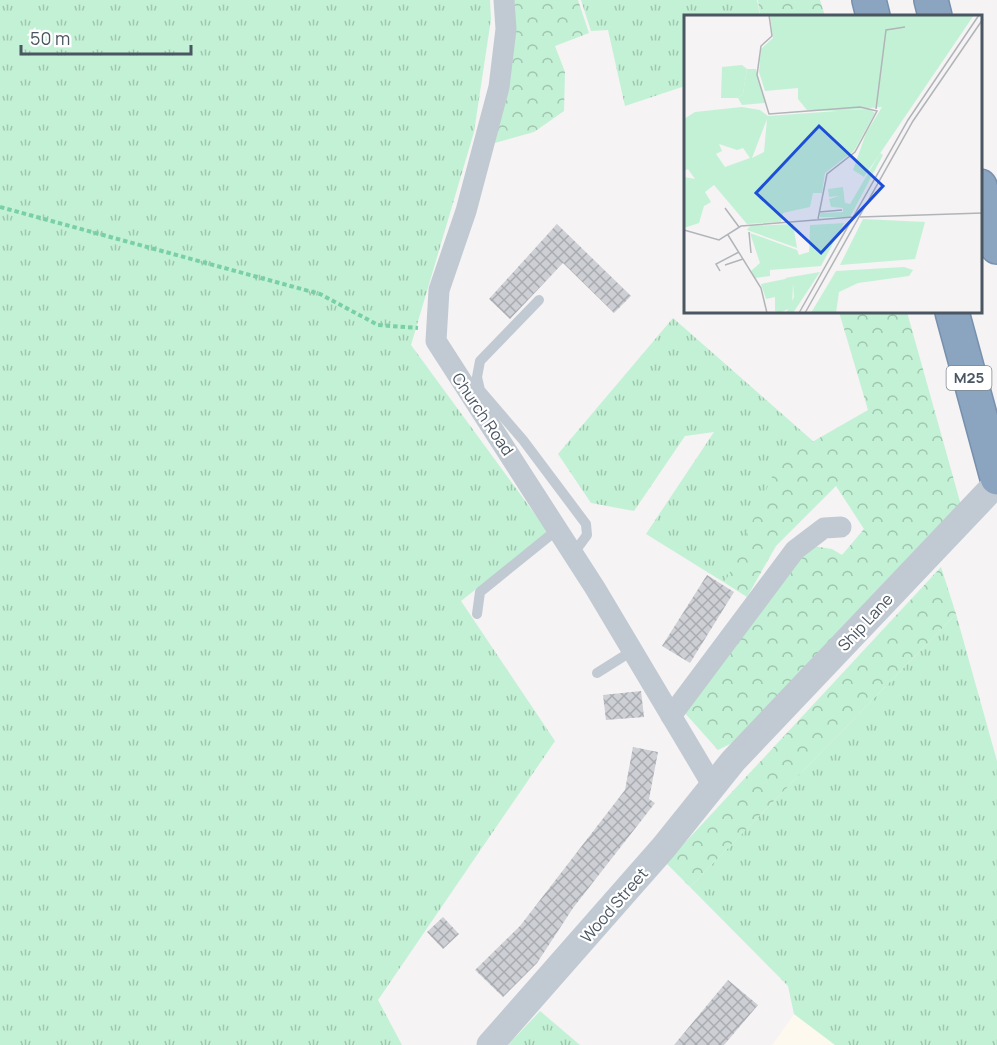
<svg xmlns="http://www.w3.org/2000/svg" width="997" height="1045" viewBox="0 0 997 1045" font-family="Manrope,sans-serif">
  <defs>
    <pattern id="grass-tufts" width="24" height="20" patternUnits="userSpaceOnUse" patternTransform="scale(1.5)"><rect width="24" height="20" fill="#c3f1d5"/><path d="M3 7l-1-3M5 7V3M7 7l1-3M15 17l-1-3M17 17v-4M19 17l1-3" fill="none" stroke="#a0c6b0"/></pattern>
    <pattern id="forest-crowns" width="20" height="18" patternUnits="userSpaceOnUse" patternTransform="scale(1.5)"><rect width="20" height="18" fill="#c3f1d5"/><path d="M2 6a3 3 0 1 1 6 0M12 15a3 3 0 1 1 6 0" fill="none" stroke="#a0c6b0"/></pattern>
    <pattern id="building-cross-hatch" width="8" height="8" patternUnits="userSpaceOnUse" patternTransform="scale(1.5)"><rect width="8" height="8" fill="#cdcfd5"/><path d="M0 0l8 8M0 8l8-8" fill="none" stroke="#a8abb0"/></pattern>
  </defs>
  <rect width="100%" height="100%" fill="#f5f3f3"/>
  <polygon fill="#fdf9ef" points="794,1014 835,1045 772,1045"/>
  <g fill="url(#grass-tufts)">
    <polygon points="0,0 490,0 491,19 474,132 411,345 548,532 461,601 555,741 378,1000 402,1045 0,1045"/>
    <polygon points="581,0 757,0 760,16 685,16 685,86 625,106 608,30 591,31"/>
    <polygon points="673,318 814,442 783,459 725,583 646,534 714,432 685,436 634,511 591,503 558,454"/>
    <polygon points="956,614 997,761 997,1045 835,1045 794,1014 788,986 690,887"/>
    <polygon points="540,1011 580,1045 508,1045"/>
  </g>
  <g fill="url(#forest-crowns)">
    <polygon points="506,0 578,0 589,33 555,46 565,72 564,111 534,132 484,146"/>
    <polygon points="758,0 820,0 825,16 760,16"/>
    <polygon points="839,312 907,312 964,516 736,741 718,750 683,711 761,601 813,546 832,549 842,555 864,529 836,486 776,546 747,597 725,583 779,461 868,410"/>
    <polygon points="941,567 956,614 690,887 666,863"/>
  </g>
  <g fill="url(#building-cross-hatch)">
    <polygon points="557,224 631,296 614,313 563,263 510,319 489,299"/>
    <polygon points="707,575 734,592 690,663 662,646"/>
    <polygon points="641,691 644,717 606,720 603,695"/>
    <polygon points="633,747 658,752 649,799 655,803 573,908 537,963 503,997 475,970 520,926 625,790"/>
    <polygon points="443,917 459,934 443,949 427,932"/>
    <polygon points="728,980 758,1005 724,1045 674,1045"/>
  </g>
  <g fill="none" stroke-linecap="round" stroke-linejoin="round">
    <g stroke="#7690ad" stroke-width="36">
      <g id="motorway">
        <polyline points="869,0 873,16"/>
        <polyline points="931,0 935,16"/>
        <polyline points="980,186 997,247"/>
        <polyline points="952,312 997,478"/>
      </g>
    </g>
    <polyline stroke="#7ad0a6" stroke-width="4" stroke-dasharray="4.5 3" stroke-linecap="butt" points="0,207 320,294 378,325 418,328"/>
    <g stroke="#c1cad2" stroke-width="10">
      <polyline points="539,300 480,361 477,377 480,390 523,440 586,524 587,535 573,554"/>
      <polyline points="477,614 480,592 558,529"/>
      <polyline points="597,673 632,651"/>
    </g>
    <g stroke="#c1cad2" stroke-width="21">
      <polyline points="504,0 506,29 499,87 466,211 439,290 436,341 595,588 713,786"/>
      <polyline points="671,716 795,550 824,528 841,527"/>
    </g>
    <polyline stroke="#c1cad2" stroke-width="27" points="490,1045 664,847 733,761 997,483"/>
    <use href="#motorway" stroke="#8ba5c1" stroke-width="33"/>
  </g>
  <g text-anchor="middle" stroke-width="4.5" stroke-linejoin="round" paint-order="stroke">
    <rect fill="#fff" stroke="#808990" stroke-width="1.5" x="946.5" y="366" width="45" height="24" rx="4.5"/>
    <g font-size="15" font-weight="bold" fill="#4a5661">
      <text x="969" y="383">M25</text>
    </g>
    <g font-size="16" fill="#4a5661" stroke="#fff">
      <text transform="translate(483 414) rotate(56)" y="6">Church Road</text>
      <text transform="translate(865 622) rotate(-47)" y="6">Ship Lane</text>
      <text transform="translate(614 905) rotate(-49)" y="6">Wood Street</text>
    </g>
  </g>
  <g transform="translate(684 15)">
    <rect width="298" height="298" fill="#f5f3f3"/>
    <path d="M86,0H290L180,162L169,155L182,118L198,92L160,95L185,94L191,98L170,136L141,158L138,178H129L126,192L99,198L97,207L63,209L30,170L21,177L27,187L20,191L15,208L0,213V162L11,164L4,154L0,156V104L11,97L58,92L76,95L84,101L154,96L123,95L114,84V73L81,76L75,57L77,34L89,23ZM83,104L80,137L68,143ZM35,129L53,135L59,133L66,143L41,152L32,139L38,136ZM159,172L161,188L147,192L145,184L155,181L145,182L144,174ZM179,204L241,207L231,244L156,250ZM160,208L137,251L86,255V261L71,263L67,256L76,248L66,218L113,235L115,240L125,237L126,210ZM109,209L113,233L63,215L66,211ZM106,263L109,268L108,292L96,298L91,296V282L82,284L77,269Z" fill="#c3f1d5" fill-rule="evenodd"/>
    <path d="M63,54H72L81,88L58,90L54,83L59,79ZM196,138L199,140L166,202H136V198L159,197V193L147,192L158,187L166,189ZM220,252L229,255L225,261L174,268L155,277L152,298H127L152,256ZM136,257L109,298H102L110,282L109,268L101,263Z" fill="#c3f1d5"/>
    <path d="M58,50L63,54L59,79L54,83H37L38,52Z" fill="#c3f1d5"/>
    <path fill="none" stroke="#b1b4b9" stroke-width="1.5" d="M85,0L88,21L77,31L73,60L85,99L176,92L193,96L171,137L143,159L134,204M192,94L202,15L221,12M41,193L55,212M135,197L158,195M176,202L299,198M0,215L35,225L57,211L169,202M65,217L67,238M44,220L77,273L83,298M41,250L59,244M36,256L32,249L55,237M115,298L224,105L295,0M121,298L229,106L299,4"/>
    <path fill="#1d4ed8" fill-opacity="0.15" stroke="#1d4ed8" stroke-width="3" d="M135,111L199,171L137,238L72,178Z"/>
    <rect width="298" height="298" fill="none" stroke="#4a5661" stroke-width="3"/>
  </g>
  <path d="M21 45v9h170v-9" fill="none" stroke="#4a5661" stroke-width="3"/>
  <text x="30" y="45" font-size="18" fill="#4a5661" stroke="#ffffff" stroke-width="4.5" paint-order="stroke">50 m</text>
</svg>
